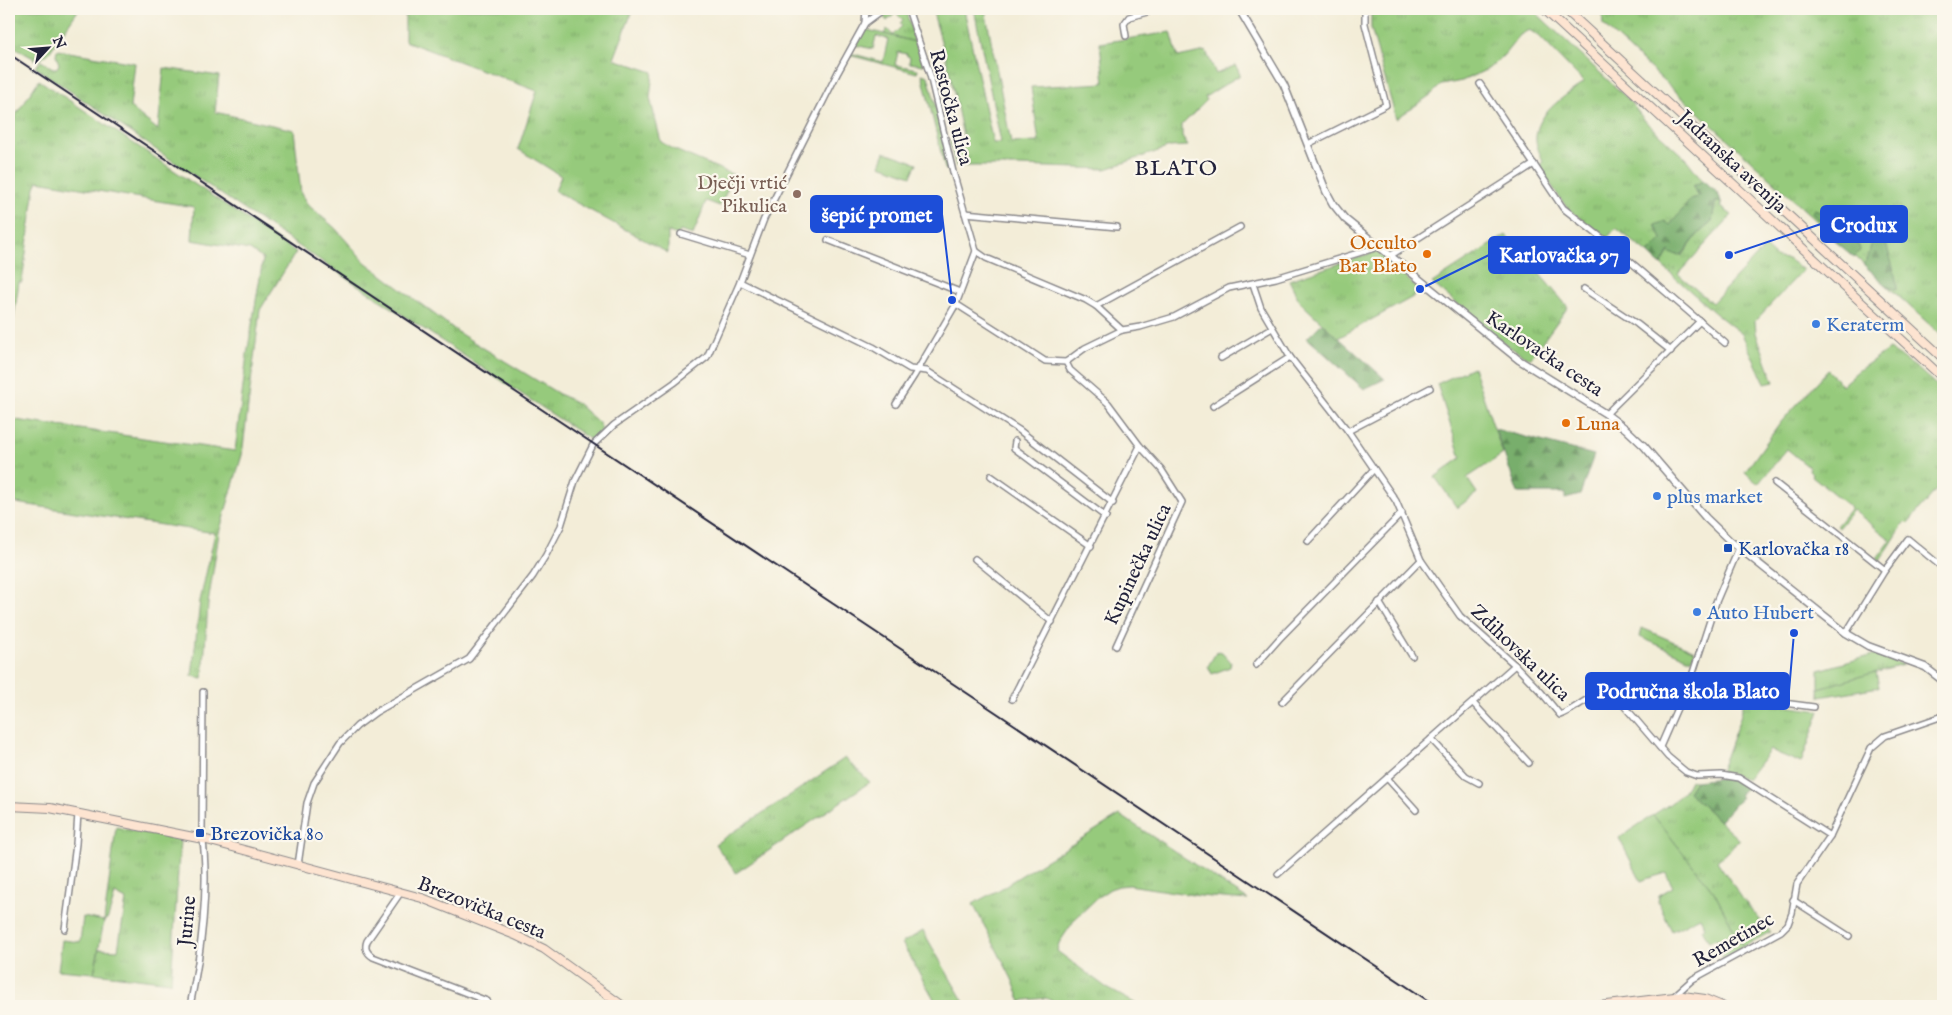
<svg xmlns="http://www.w3.org/2000/svg" width="1952" height="1015" viewBox="0 0 1952 1015" font-family="'IM FELL English',serif">
  <defs>
    <pattern id="grass-tufts" width="24" height="20" patternUnits="userSpaceOnUse" patternTransform="scale(1.25)"><rect width="24" height="20" fill="#96ca7c"/><path d="M3 7l-1-3M5 7V3M7 7l1-3M15 17l-1-3M17 17v-4M19 17l1-3" fill="none" stroke="#81ad6c"/></pattern>
    <pattern id="forest-firs" width="22" height="20" patternUnits="userSpaceOnUse" patternTransform="scale(1.25)"><rect width="22" height="20" fill="#78ae6c"/><path d="M5 1l3.5 6h-7zM16 11l3.5 6h-7z" fill="#628d5a"/></pattern>
  </defs>
  <rect width="100%" height="100%" fill="#fbf7ec"/>
  <filter id="ink" filterUnits="userSpaceOnUse"><feTurbulence type="fractalNoise" baseFrequency=".02" numOctaves="2"/><feDisplacementMap in="SourceGraphic" scale="10" xChannelSelector="R" yChannelSelector="G"/><feConvolveMatrix kernelMatrix="1 2 1 2 8 2 1 2 1" color-interpolation-filters="sRGB"/></filter>
  <filter id="wash" filterUnits="userSpaceOnUse"><feTurbulence type="fractalNoise" baseFrequency=".0096" numOctaves="4" result="noise"/><feDisplacementMap in="SourceGraphic" scale="20" xChannelSelector="R" yChannelSelector="G"/><feGaussianBlur stdDeviation="1.12" result="paint"/><feColorMatrix in="noise" values="0 0 0 0 0 0 0 0 0 0 0 0 0 0 0 0 0 1.4 0 .05"/><feComposite in="paint" operator="in"/></filter>
  <g filter="url(#wash)">
    <rect width="100%" height="100%" fill="#f3edd8"/>
    <g fill="url(#grass-tufts)" stroke="#5c765c">
      <polygon points="9,9 79,9 49,53 38,61 9,44"/>
      <polygon points="405,9 633,9 614,59 653,72 650,98 661,142 675,150 734,175 720,206 706,201 693,235 680,231 678,235 668,232 668,253 555,191 561,176 518,149 537,91 405,41"/>
      <polygon points="891,9 903,9 906,11 915,42 884,34 887,29 893,35 902,26 900,23 903,20 896,13 887,21 881,14"/>
      <polygon points="932,9 964,9 993,143 1001,143 974,9 985,9 1011,143 1039,142 1031,87 1104,83 1100,43 1171,32 1178,57 1206,51 1216,74 1236,65 1240,75 1205,97 1207,100 1182,125 1182,137 1188,146 1170,147 1106,169 1018,166 956,166 949,141 964,141 949,69"/>
      <path d="M1371,9H1532L1627,98L1647,123L1687,160L1703,181L1693,186L1698,197L1691,199L1662,239L1648,253L1616,228L1606,239L1572,212L1562,201L1539,167L1543,161C1540,154 1535,144 1536,136C1539,110 1566,96 1584,82L1539,36L1529,30L1520,35L1504,55L1488,69L1462,81L1441,85L1432,94L1396,119L1371,28Z"/>
      <polygon points="1602,9 1940,9 1943,21 1943,337 1603,25"/>
      <polygon points="57,50 135,63 130,107 158,130 164,68 219,76 215,112 294,130 301,194 308,205 335,228 365,262 462,335 559,394 577,403 599,423 602,429 594,442 246,211 35,67 41,61 53,68 57,68 59,64 56,55"/>
      <polygon points="922,74 928,76 953,172 945,169"/>
      <polygon points="39,80 296,252 260,310 242,455 219,533 208,604 203,678 192,676 200,601 215,533 9,502 9,419 235,451 247,354 263,259 250,250 192,240 194,207 38,181 35,187 22,282 19,282 9,350 9,125"/>
      <polygon points="1715,202 1721,202 1722,208 1732,215 1678,274 1712,303 1765,247 1777,258 1788,259 1803,270 1755,321 1756,333 1774,382 1765,384 1742,334 1715,313 1661,265 1670,250 1683,255 1699,233 1712,222"/>
      <polygon points="1506,235 1568,307 1530,359 1508,346 1432,283"/>
      <path d="M1375,252C1393,258 1406,281 1422,292L1338,338L1300,302L1289,280Z"/>
      <polygon points="1889,349 1917,368 1943,391 1943,482 1907,524 1905,522 1880,561 1877,559 1891,540 1853,510 1838,528 1836,526 1851,508 1811,475 1812,473 1809,470 1810,468 1787,449 1758,484 1745,472 1781,422 1828,370 1842,385 1859,370"/>
      <polygon points="1642,628 1695,651 1692,660 1640,637"/>
      <polygon points="1876,654 1903,665 1819,688 1819,670"/>
      <polygon points="1744,700 1820,711 1801,763 1770,750 1747,780 1736,775 1720,772 1740,718"/>
      <polygon points="845,758 870,782 736,873 715,844 795,792"/>
      <path d="M1690,780L1695,781L1688,792L1740,840L1717,861L1742,898L1770,932L1743,947L1714,892L1653,815C1668,805 1683,797 1690,780Z"/>
      <path d="M1120,815L1248,900L1200,896L1129,885L1119,886L1110,889L1098,897L1075,919L1059,943L1057,951L1107,988L1140,1006H1062L1046,998L1025,1000L1021,1002L1012,979L973,904C985,896 998,892 1009,883Z"/>
      <polygon points="116,827 180,840 171,982 94,973 99,949 118,950 126,900 115,894 108,918 104,921"/>
      <polygon points="923,931 966,1006 938,1006 902,943"/>
    </g>
    <g fill="url(#forest-firs)" stroke="#4d6854">
      <path d="M1703,181C1711,187 1719,191 1721,202H1715L1712,222L1699,233L1682,255L1671,254L1669,251L1661,265L1648,253L1662,239L1655,225L1665,221L1670,225L1691,199L1698,197L1693,186Z"/>
      <polygon points="1814,209 1827,213 1830,220 1846,231 1859,246 1860,251 1854,257 1829,236 1823,222 1816,217 1812,212"/>
      <path d="M1872,239L1886,243C1889,255 1897,277 1897,289H1894L1885,284L1863,264L1868,259Z"/>
      <polygon points="1322,323 1385,379 1364,389 1307,338"/>
      <polygon points="1495,429 1594,455 1580,495 1565,499 1565,493 1518,493"/>
      <polygon points="1729,777 1749,786 1739,795 1741,797 1720,821 1688,792 1695,781"/>
    </g>
    <g fill="#96ca7c" stroke="#5c765c">
      <polygon points="864,29 915,42 924,65 909,63 910,57 907,56 907,54 898,52 895,65 918,69 917,73 849,55 850,53 883,62 888,39 876,36 873,49 855,45"/>
      <polygon points="885,152 917,163 911,176 880,165"/>
      <polygon points="1473,367 1503,454 1467,478 1477,493 1457,508 1435,477 1461,458 1437,384"/>
      <polygon points="1217,651 1222,652 1231,662 1230,667 1212,674 1208,666"/>
      <polygon points="1876,672 1879,687 1820,697 1819,688"/>
      <path d="M1653,815L1714,892L1743,947L1723,958L1718,949L1721,947L1717,938L1709,942L1702,929L1705,927L1700,917L1672,931L1658,902L1659,895L1673,887L1666,873C1658,876 1650,877 1641,881L1619,838Z"/>
      <polygon points="83,917 104,921 94,973 58,970 62,940 80,942"/>
    </g>
  </g>
  <g filter="url(#ink)">
    <g fill="none" stroke-linecap="round" stroke-linejoin="round">
      <g stroke="#8a888a" stroke-width="8">
        <g id="minor">
          <polyline points="865,23 866,9"/>
          <polyline points="1126,36 1124,24 1129,17 1158,9"/>
          <polyline points="1480,84 1563,208 1611,245 1725,343"/>
          <polyline points="1308,144 1386,105 1365,24 1365,9"/>
          <polyline points="965,213 1117,227"/>
          <polyline points="681,234 750,255"/>
          <polyline points="828,240 960,292"/>
          <polyline points="976,251 986,258 1086,300 1096,306 1122,330"/>
          <polyline points="1390,256 1534,164"/>
          <polyline points="740,282 873,347 910,369 927,371 1019,430 1113,503"/>
          <path d="M1253,284L1261,308L1290,357L1348,431L1396,501L1421,560L1460,616L1515,665L1541,692L1560,715C1580,708 1598,683 1619,700L1668,757L1686,772L1697,776L1721,775L1739,778L1830,836"/>
          <polyline points="1584,289 1637,324 1671,351"/>
          <polyline points="956,304 1045,361 1066,362"/>
          <polyline points="1096,306 1240,227"/>
          <polyline points="1221,358 1272,328"/>
          <polyline points="896,404 914,376 956,304 976,251 953,172 930,75 908,9"/>
          <polyline points="1213,406 1290,357"/>
          <polyline points="1606,414 1700,321"/>
          <polyline points="1348,431 1430,388"/>
          <polyline points="1015,441 1014,448 1106,517"/>
          <polyline points="991,476 1091,546"/>
          <polyline points="1775,483 1885,570"/>
          <polyline points="1308,541 1374,469"/>
          <polyline points="1739,548 1716,602 1689,685 1752,699 1814,707"/>
          <polyline points="975,559 1052,622"/>
          <polyline points="1379,602 1412,656"/>
          <polyline points="1846,633 1885,570 1908,539 1943,568"/>
          <polyline points="1116,646 1182,502 1161,469 1140,446 1108,403 1070,370 1066,362 1085,348 1122,330 1140,327 1174,317 1229,288 1276,278 1378,247"/>
          <polyline points="1256,665 1279,639 1402,513"/>
          <polyline points="1012,699 1140,446"/>
          <polyline points="1282,702 1421,560"/>
          <polyline points="1473,703 1529,763"/>
          <polyline points="1431,739 1466,776 1479,783"/>
          <polyline points="1660,747 1678,706 1689,685"/>
          <polyline points="1387,778 1416,810"/>
          <polyline points="298,865 307,803 314,783 340,743 357,726 376,712 469,659 533,576 546,555 561,526 575,481 593,445 614,425 674,383 707,357 740,282 764,219 838,72 865,23 884,9"/>
          <polyline points="1278,874 1515,665"/>
          <path d="M401,892L367,941C364,949 367,953 373,957L487,1001"/>
          <polyline points="1793,900 1849,936"/>
          <polyline points="65,929 76,844 78,813"/>
          <polyline points="1674,996 1693,979 1781,931 1788,924 1792,913 1797,884 1830,836 1871,748 1885,736 1943,716"/>
          <path d="M190,1006C201,954 210,886 202,833L203,692"/>
        </g>
      </g>
      <g stroke="#8a888a" stroke-width="9">
        <polyline id="tertiary" points="1239,9 1284,85 1326,191 1333,204 1345,219 1519,360 1606,414 1626,429 1644,446 1706,518 1729,540 1846,633 1868,646 1925,667 1943,681"/>
      </g>
      <g stroke="#8a888a" stroke-width="10">
        <g id="secondary">
          <polyline points="1544,9 1943,378"/>
          <polyline points="1565,9 1943,358"/>
          <polyline points="9,806 50,808 203,839 422,898 515,935 544,949 623,1006"/>
          <polyline points="1599,1006 1683,996 1705,999 1722,1006"/>
        </g>
      </g>
      <use href="#minor" stroke="#fff" stroke-width="5"/>
      <use href="#tertiary" stroke="#fff" stroke-width="6"/>
      <use href="#secondary" stroke="#fde4d1" stroke-width="8"/>
      <polyline stroke="#22223b" stroke-width="2" points="9,54 1436,1006"/>
    </g>
  </g>
  <circle fill="#8d6e63" stroke="#fbf7ec" stroke-width="2" cx="797" cy="194" r="5"/>
  <g fill="#e8710a" stroke="#fbf7ec" stroke-width="2">
    <circle cx="1427" cy="254" r="5"/>
    <circle cx="1566" cy="423" r="5"/>
  </g>
  <g fill="#3f7fe0" stroke="#fbf7ec" stroke-width="2">
    <circle cx="1816" cy="324" r="5"/>
    <circle cx="1657" cy="496" r="5"/>
    <circle cx="1697" cy="612" r="5"/>
  </g>
  <g fill="#1a4fb4" stroke="#fbf7ec" stroke-width="2">
    <rect x="1723" y="543" width="10" height="10" rx="2.5"/>
    <rect x="195" y="828" width="10" height="10" rx="2.5"/>
  </g>
  <g text-anchor="middle" stroke-width="4.5" stroke-linejoin="round" paint-order="stroke">
    <g font-size="20" fill="#22223b" stroke="#fbf7ec">
      <text transform="translate(952 107) rotate(75)" y="7">Rastočka ulica</text>
      <text transform="translate(1733 161) rotate(43)" y="7">Jadranska avenija</text>
      <text transform="translate(1545 353) rotate(34)" y="7">Karlovačka cesta</text>
      <text transform="translate(1137 564) rotate(-65)" y="7">Kupinečka ulica</text>
      <text transform="translate(1521 652) rotate(44)" y="7">Zdihovska ulica</text>
      <text transform="translate(482 907) rotate(22)" y="7">Brezovička cesta</text>
      <text transform="translate(186 921) rotate(-85)" y="7">Jurine</text>
      <text transform="translate(1733 939) rotate(-30)" y="7">Remetinec</text>
    </g>
    <g font-size="20" fill="#785e54" stroke="#fbf7ec" text-anchor="end">
      <text x="787" y="189">Dječji vrtić<tspan x="787" dy="23">Pikulica</tspan></text>
    </g>
    <g font-size="20" fill="#c56008" stroke="#fbf7ec" text-anchor="end">
      <text x="1417" y="249">Occulto<tspan x="1417" dy="23">Bar Blato</tspan></text>
      <text x="1576" y="430" text-anchor="start">Luna</text>
    </g>
    <g font-size="20" fill="#366cbe" stroke="#fbf7ec" text-anchor="start">
      <text x="1826" y="331">Keraterm</text>
      <text x="1667" y="503">plus market</text>
      <text x="1707" y="619">Auto Hubert</text>
    </g>
    <g font-size="20" fill="#164399" stroke="#fbf7ec" text-anchor="start">
      <text x="1738" y="555">Karlovačka 18</text>
      <text x="210" y="840">Brezovička 80</text>
    </g>
    <g font-size="22" letter-spacing="1" fill="#22223b" stroke="#fbf7ec">
      <text x="1176" y="175">BLATO</text>
    </g>
  </g>
  <path fill="none" stroke="#1d4ed8" stroke-width="2" d="M952 300L942 214M1729 255L1821 224M1420 289L1489 255M1794 633L1789 691"/>
  <g fill="#1d4ed8" stroke="#fbf7ec" stroke-width="2">
    <circle cx="952" cy="300" r="5"/>
    <circle cx="1729" cy="255" r="5"/>
    <circle cx="1420" cy="289" r="5"/>
    <circle cx="1794" cy="633" r="5"/>
  </g>
  <g fill="#1d4ed8" stroke="#1d4ed8" stroke-width="2">
    <rect x="811" y="196" width="131" height="36" rx="5"/>
    <rect x="1821" y="206" width="86" height="36" rx="5"/>
    <rect x="1489" y="237" width="140" height="36" rx="5"/>
    <rect x="1586" y="673" width="203" height="36" rx="5"/>
  </g>
  <g font-size="21" text-anchor="middle" font-weight="bold" fill="#fff">
    <text x="877" y="222">šepić promet</text>
    <text x="1864" y="232">Crodux</text>
    <text x="1559" y="262">Karlovačka 97</text>
    <text x="1688" y="698">Područna škola Blato</text>
  </g>
  <rect width="1952" height="1015" fill="none" stroke="#fbf7ec" stroke-width="30"/>
  <g transform="translate(48 48) rotate(64)" stroke="#fbf7ec" stroke-width="4" paint-order="stroke">
  <path d="M0-4L9 19L0 12L-9 19Z" fill="#22223b"/>
  <text y="-8" font-size="14" font-weight="bold" text-anchor="middle" fill="#22223b">N</text>
  </g>
</svg>
